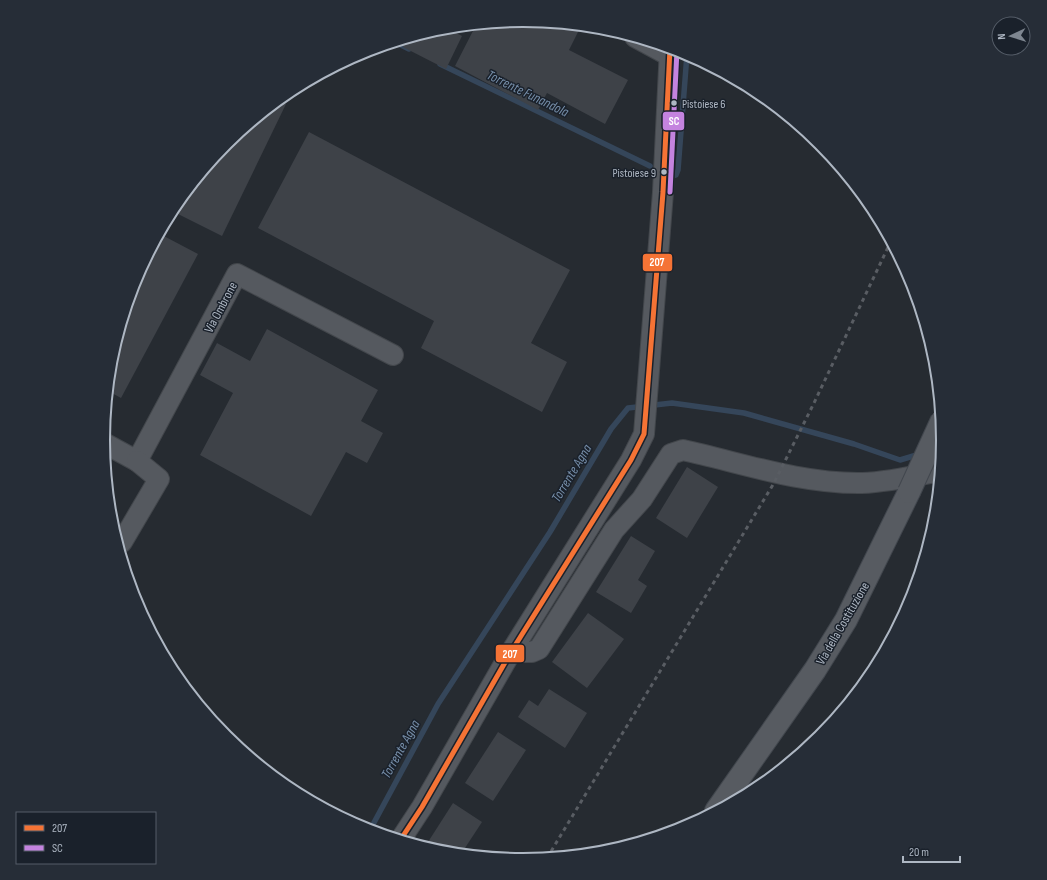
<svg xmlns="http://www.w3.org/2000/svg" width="1047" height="880" viewBox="0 0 1047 880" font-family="'Sofia Sans Condensed',sans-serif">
  <rect width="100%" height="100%" fill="#262b31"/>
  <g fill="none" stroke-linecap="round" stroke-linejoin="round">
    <g stroke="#35465a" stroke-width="5.5">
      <polyline points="395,42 409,49"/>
      <polyline points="440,64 650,166"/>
      <polyline points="673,176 676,175 678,170 687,54"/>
      <polyline points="370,830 438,704 550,532 611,429 628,408 672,403 744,413 854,444 900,460 920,454"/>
    </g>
  </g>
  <g fill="#3e4248">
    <polygon points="524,20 581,26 569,50 628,80 605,124 547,93 538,110 455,66 476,25"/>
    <polygon points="446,28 462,36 446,69 403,47 408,38"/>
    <polygon points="279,100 286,104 222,236 172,211 227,143"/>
    <polygon points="309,132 570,270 531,343 567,362 542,412 421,348 434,321 258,228"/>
    <polygon points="160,234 198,254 121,398 108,391 112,358 136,279"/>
    <polygon points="267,329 378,390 361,421 383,433 367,463 346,452 311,516 200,455 233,393 200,375 217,343 250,361"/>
    <polygon points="687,467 718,487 687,538 656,518"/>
    <polygon points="107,471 112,474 108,482 107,477"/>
    <polygon points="631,536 655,551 638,580 647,586 631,613 596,592"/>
    <polygon points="588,613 624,639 587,688 552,662"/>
    <polygon points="549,689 587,713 565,748 518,717 529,700 538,706"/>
    <polygon points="498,732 526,750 493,801 465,783"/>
    <polygon points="453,803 482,822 461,854 443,852 428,842"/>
  </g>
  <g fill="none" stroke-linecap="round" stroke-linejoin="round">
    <g stroke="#43474c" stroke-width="22">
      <g id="minor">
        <polyline points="635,37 670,56"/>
        <polyline points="104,443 137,461 237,274 393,355"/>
        <polyline points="122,542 159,479 137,461"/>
        <path d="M511,652H532L539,649L614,530L642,499L671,454L683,450C742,463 801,484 862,483C888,482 915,476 940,471"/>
        <polyline points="401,839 422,807 511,652 631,460 644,434 663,192 670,48"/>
      </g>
    </g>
    <g stroke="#42474e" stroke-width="24">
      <polyline id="major" points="716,811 815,670 846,620 909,492"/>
    </g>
    <use href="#minor" stroke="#55595f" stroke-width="20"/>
    <use href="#major" stroke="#575b61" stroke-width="22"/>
    <polyline stroke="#595d63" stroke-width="3" stroke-dasharray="4 4" stroke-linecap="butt" points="547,858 774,483 814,403 891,241"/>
    <g stroke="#42474e" stroke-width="24" stroke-linecap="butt">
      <polyline id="major-bridge" points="909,492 942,420"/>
    </g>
    <use href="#major-bridge" stroke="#575b61" stroke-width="22"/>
    <g stroke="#1a212b" stroke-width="8">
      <polyline id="bus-1" points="401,839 422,807 511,652 631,460 644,434 663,192 670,48"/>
    </g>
    <g stroke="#1a212b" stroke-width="8">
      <polyline id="bus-2" points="670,192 677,50"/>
    </g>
    <use href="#bus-1" stroke="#f57335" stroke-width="5"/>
    <use href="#bus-2" stroke="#c483df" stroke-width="5"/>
  </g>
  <g fill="#aeb7c3" stroke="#1a212b" stroke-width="1.5">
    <circle cx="674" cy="103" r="3.5"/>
    <circle cx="664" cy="172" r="3.5"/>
  </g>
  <g text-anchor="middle" stroke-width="3" stroke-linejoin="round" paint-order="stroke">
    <g font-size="12" fill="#aeb7c3" stroke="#1a212b" text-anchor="start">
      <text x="682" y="108">Pistoiese 6</text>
      <text x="656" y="177" text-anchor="end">Pistoiese 9</text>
    </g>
    <g font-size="13" fill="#aeb7c3" stroke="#1a212b">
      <text transform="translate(220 307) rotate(-62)" y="5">Via Ombrone</text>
      <text transform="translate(842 623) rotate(-60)" y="5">Via della Costituzione</text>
    </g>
    <g font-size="14" font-style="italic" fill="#778faa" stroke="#1a212b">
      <text transform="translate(528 93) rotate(26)" y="5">Torrente Funandola</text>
      <text transform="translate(571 473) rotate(-59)" y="5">Torrente Agna</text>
      <text transform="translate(400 749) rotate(-61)" y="5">Torrente Agna</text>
    </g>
  </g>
  <path d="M0 0H1047V880H0ZM110 440a413 413 0 1 1 826 0a413 413 0 1 1-826 0Z" fill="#262d37" fill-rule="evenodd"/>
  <path fill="none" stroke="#aeb7c3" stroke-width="2" d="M110 440a413 413 0 1 1 826 0a413 413 0 1 1-826 0Z"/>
  <g stroke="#1a212b" stroke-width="1.5">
    <rect x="662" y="111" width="23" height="20" rx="4" fill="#c483df"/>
    <rect x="642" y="253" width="31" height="19" rx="4" fill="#f57335"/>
    <rect x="495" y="644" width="30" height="19" rx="4" fill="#f57335"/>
  </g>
  <g font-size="11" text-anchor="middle" font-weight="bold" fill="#fff">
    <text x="674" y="125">SC</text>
    <text x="657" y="266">207</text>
    <text x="510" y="658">207</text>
  </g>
  <rect x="16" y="812" width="140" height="52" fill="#1a212b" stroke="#555d68"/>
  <rect x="24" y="825" width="20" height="6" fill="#f57335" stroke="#555d68"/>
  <text x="52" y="832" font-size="12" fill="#aeb7c3">207</text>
  <rect x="24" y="845" width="20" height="6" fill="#c483df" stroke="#555d68"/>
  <text x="52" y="852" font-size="12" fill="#aeb7c3">SC</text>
  <g transform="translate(1011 36) rotate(266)"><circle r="19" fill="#1a212b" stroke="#555d68"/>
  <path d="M0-3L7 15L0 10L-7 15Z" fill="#7e8690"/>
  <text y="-6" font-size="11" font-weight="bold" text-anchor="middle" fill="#aeb7c3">N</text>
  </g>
  <path d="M903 856v6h57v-6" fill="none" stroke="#aeb7c3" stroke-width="2"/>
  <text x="909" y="856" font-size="12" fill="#aeb7c3" stroke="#1a212b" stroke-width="3" paint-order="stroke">20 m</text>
</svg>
